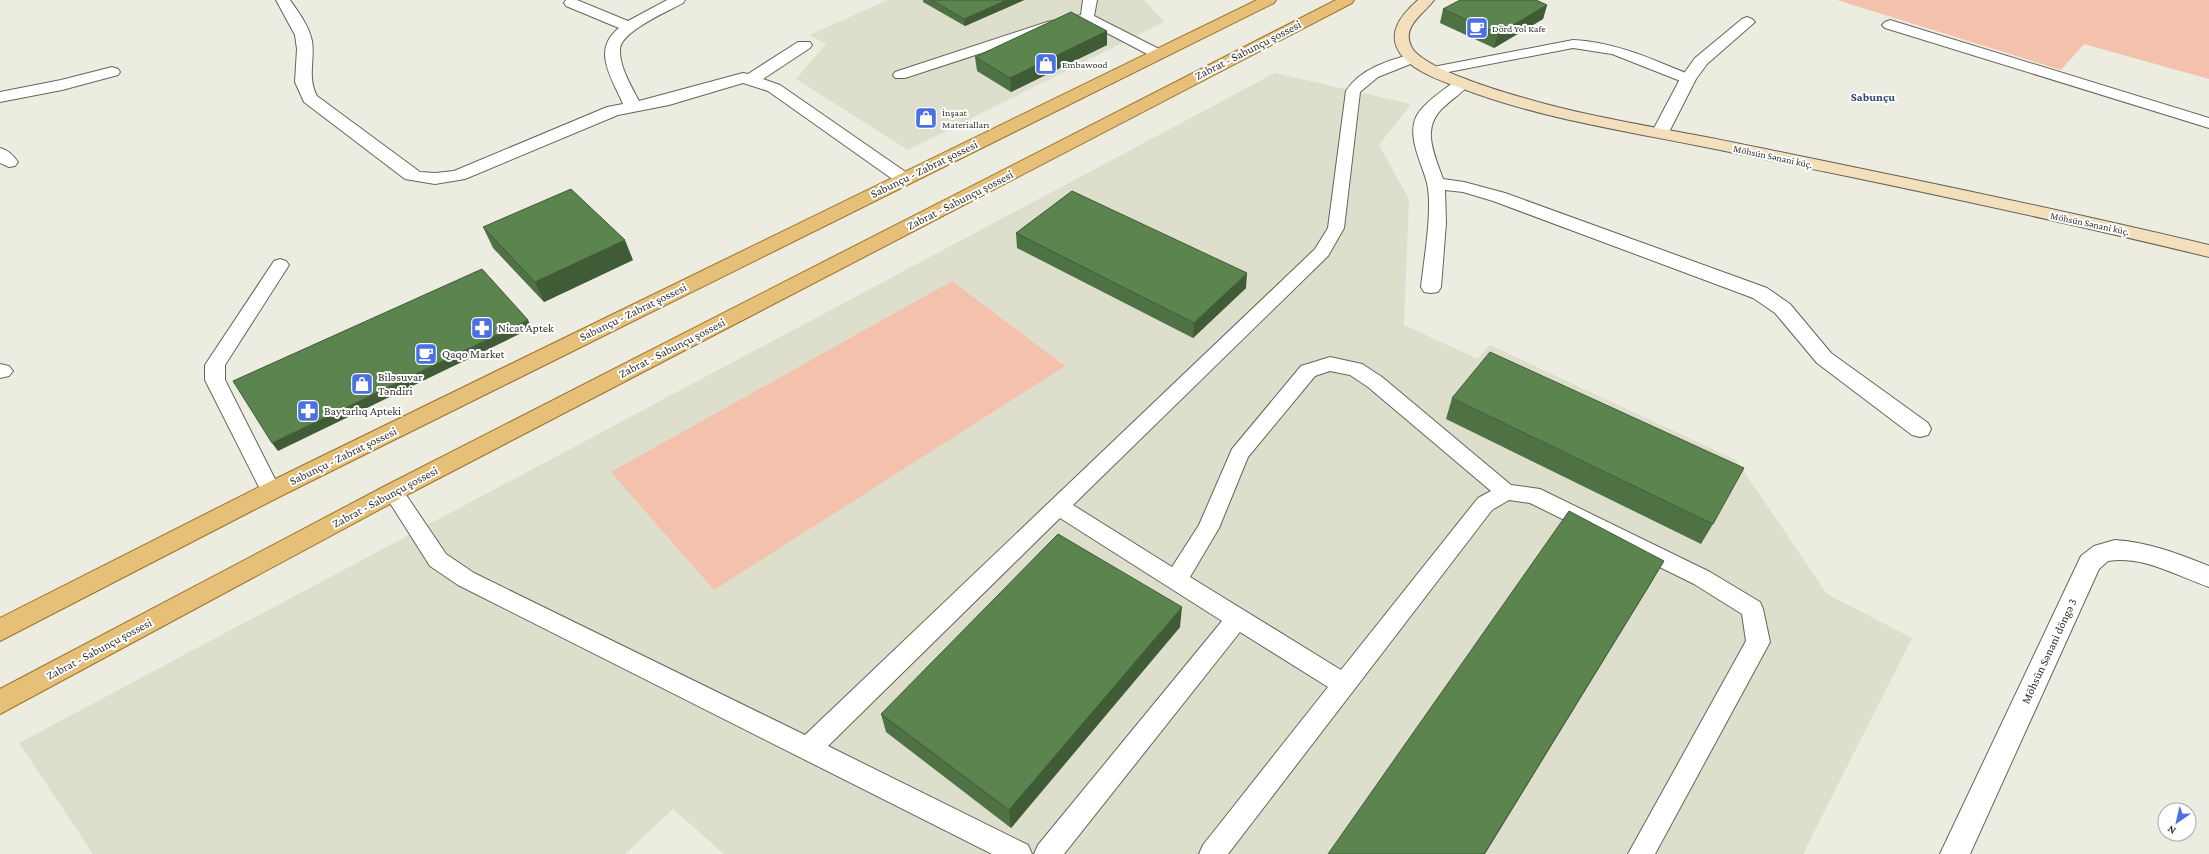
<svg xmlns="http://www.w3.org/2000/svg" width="2209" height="854" viewBox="0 0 2209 854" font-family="'Crimson Pro',serif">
  <rect width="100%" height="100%" fill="#ecece0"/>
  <g fill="#dedecd">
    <polygon points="888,0 1144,0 1164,22 908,150 796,79 826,44 809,35"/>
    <polygon points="1275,73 1411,104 1379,145 1409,199 1404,325 1478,359 1490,345 1736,460 1827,594 1912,638 1803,854 724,854 673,809 625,854 93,854 19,743"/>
  </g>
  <g fill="#f4c1ac">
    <polygon points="1837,0 2209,0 2209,79 2084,44 2061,70"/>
    <polygon points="952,281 1065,366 714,590 611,472"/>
  </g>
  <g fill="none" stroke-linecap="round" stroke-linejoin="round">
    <g stroke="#65655b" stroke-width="2">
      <g id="lane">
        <polygon points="1083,0 1097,0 1094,16 1163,51 1165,54 1163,57 1153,57 1086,22 1055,29 905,78 895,78 893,75 895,72 1047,22 1081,15"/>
        <path d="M1573,40C1616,42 1654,60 1693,76L1695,79L1693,82H1683L1612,54L1573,48L1433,75L1428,74L1426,71L1428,68L1433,67Z"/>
        <path d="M1413,54L1418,55L1420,58L1418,61L1378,77L1360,92L1344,228L1328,256L1073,505L1172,567L1199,525L1232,449L1301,366L1330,357L1362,364L1382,377L1511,485L1540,489L1710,572L1760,602L1763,609L1770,642L1655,854H1628L1746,641L1742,614L1694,584L1530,503L1509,500L1492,510L1228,854H1199L1203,845L1328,687L1240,632L1064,854H1034L1038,845L1222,621L1060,518L828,746L1028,845L1032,854H992L458,585L430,566L383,492L386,486L393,484L400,486L446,554L474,573L805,735L1315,249L1328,228L1346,91C1360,69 1389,60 1413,54ZM1330,371L1350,375L1368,387L1491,491L1478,498L1341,670L1190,577L1219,528L1248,457L1315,376Z"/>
        <polygon points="280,259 286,261 289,265 225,365 225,380 281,491 278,497 271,499 264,497 205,380 205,365 274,261"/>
      </g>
    </g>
    <g stroke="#65655b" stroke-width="2">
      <g id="street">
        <path d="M276,0H290C299,13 309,26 312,41C315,61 307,77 317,96L420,172L435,173L454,171L607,107L623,104C612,78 591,50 619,28L566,6L564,3L566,0H577L628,21L667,0H685L683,3C669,11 621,31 620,49C619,66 631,86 639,101L743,73L748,74L798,42H810L812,45L810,48L763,79L780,85L910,175L913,179L910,183L904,184L898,183L768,91L743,83L669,105L618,115L465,179L435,184L405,179L304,102L295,82L297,49L295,35Z"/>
        <polygon points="1747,17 1752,19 1755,22 1707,64 1696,79 1667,136 1655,136 1652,132 1680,79 1695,58 1742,19"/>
        <polygon points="1890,20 2209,118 2209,128 1885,28 1882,25 1885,22"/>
        <polygon points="112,67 118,69 120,72 118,75 62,90 0,102 0,92 61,80"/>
        <path d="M1462,78L1468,80L1470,83C1464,92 1453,98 1445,106C1420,127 1434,153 1443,179L1464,182L1505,193L1767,288L1790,304L1831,353L1928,423L1931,429L1928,435L1920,437L1912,435L1817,363L1775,313L1753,298L1493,201L1463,192L1445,190L1446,223L1441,287L1438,292L1431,293L1424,292L1421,287C1424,259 1433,209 1427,183C1422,163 1407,138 1416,117C1424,102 1443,91 1456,80Z"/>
        <path d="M0,148C8,150 13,155 18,162L15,166L9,167L0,163Z"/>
        <polygon points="0,364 9,366 13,371 9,376 0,378"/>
        <path d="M2115,540C2148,542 2179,554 2209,566V587C2177,576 2143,555 2108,561L2099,569L1970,854H1940L2081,556L2094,546Z"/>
      </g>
    </g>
    <g stroke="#65655b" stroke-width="2">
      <path id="secondary" d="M1418,0H1434C1424,14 1400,27 1412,48C1425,69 1499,91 1524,98C1595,119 1669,129 1741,144C1897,176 2054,208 2209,245V257C2086,227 1962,200 1837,174C1792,165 1746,155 1700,146C1619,130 1535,117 1458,87C1439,80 1416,72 1403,57C1384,35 1401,15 1418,0Z"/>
    </g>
    <g stroke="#9d7224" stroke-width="2">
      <g id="primary">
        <polygon points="1257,0 1276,0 1274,3 279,497 0,641 0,618 263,485"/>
        <polygon points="1336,0 1354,0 1352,3 401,498 0,714 0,689 385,486"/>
      </g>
    </g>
    <use href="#lane" fill="#fff" fill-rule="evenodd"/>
    <use href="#street" fill="#fff" fill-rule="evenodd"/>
    <use href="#secondary" fill="#f3dfbc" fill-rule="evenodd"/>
    <use href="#primary" fill="#e6bf79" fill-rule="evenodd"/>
  </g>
  <g fill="#4e7244">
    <polygon points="923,0 1024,0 965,26 923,2"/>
    <polygon points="1547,5 1543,19 1494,48 1440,23 1443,9"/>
    <polygon points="1107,31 1107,45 1011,92 977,71 975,57"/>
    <polygon points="483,227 633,260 544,302 493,248"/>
    <polygon points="1016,233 1246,288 1193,338 1017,248"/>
    <polygon points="1452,398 1713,524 1701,544 1446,419"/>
    <polygon points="1180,627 1011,828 886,732 881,714"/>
  </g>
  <g fill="#405c37">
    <polygon points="1007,0 1024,0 965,26 964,19"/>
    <polygon points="1547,5 1543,19 1494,48 1498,34"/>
    <polygon points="1107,31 1107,45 1011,92 1010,78"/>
    <polygon points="625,240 633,260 544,302 535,282"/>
    <polygon points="1247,273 1246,288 1193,338 1194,323"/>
    <polygon points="528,320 532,328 278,451 272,443"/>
    <polygon points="1664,561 1650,585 1485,854 1484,854"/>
    <polygon points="1182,607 1180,627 1011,828 1009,810"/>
  </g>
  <g fill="#5b844f" stroke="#405c37">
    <polygon points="932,0 1007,0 964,19"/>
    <polygon points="1460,0 1536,0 1547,5 1498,34 1443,9"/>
    <polygon points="1071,12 1107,31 1010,78 975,57"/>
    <polygon points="571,189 625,240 535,282 483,227"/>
    <polygon points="1072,191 1247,273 1194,323 1016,233"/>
    <polygon points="482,269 528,320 272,443 233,381"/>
    <polygon points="1490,352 1744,468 1713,524 1452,398"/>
    <polygon points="1569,511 1664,561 1484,854 1328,854"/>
    <polygon points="1058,534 1182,607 1009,810 881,714"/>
  </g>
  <defs>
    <g id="cafe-square" transform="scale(1.15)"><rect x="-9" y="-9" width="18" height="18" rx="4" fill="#4a71e4" stroke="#fff"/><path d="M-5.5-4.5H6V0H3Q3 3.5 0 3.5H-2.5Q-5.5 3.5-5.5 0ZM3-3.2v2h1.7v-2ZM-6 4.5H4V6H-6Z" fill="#fff"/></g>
    <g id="shop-square" transform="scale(1.15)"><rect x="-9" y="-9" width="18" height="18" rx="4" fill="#4a71e4" stroke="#fff"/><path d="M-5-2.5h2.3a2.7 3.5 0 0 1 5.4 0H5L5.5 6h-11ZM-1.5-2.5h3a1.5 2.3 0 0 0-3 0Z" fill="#fff"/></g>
    <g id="pharmacy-square" transform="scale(1.15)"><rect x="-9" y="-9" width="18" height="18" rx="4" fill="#4a71e4" stroke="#fff"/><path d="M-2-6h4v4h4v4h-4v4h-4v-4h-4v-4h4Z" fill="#fff"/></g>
  </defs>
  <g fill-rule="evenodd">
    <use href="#cafe-square" x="1477" y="28"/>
    <use href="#shop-square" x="1046" y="64"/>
    <use href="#shop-square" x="926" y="118"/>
    <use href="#pharmacy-square" x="482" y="328"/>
    <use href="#cafe-square" x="426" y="354"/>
    <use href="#shop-square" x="362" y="384"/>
    <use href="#pharmacy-square" x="308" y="411"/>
  </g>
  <g text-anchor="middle" stroke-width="4" stroke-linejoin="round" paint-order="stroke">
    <g font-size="10" fill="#33332e" stroke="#fff" text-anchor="start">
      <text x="1492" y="32">Dörd Yol Kafe</text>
      <text x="1062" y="68">Embawood</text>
      <text x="942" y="116">İnşaat<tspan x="942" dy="12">Materialları</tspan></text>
    </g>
    <g font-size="10" fill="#33332e" stroke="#fff">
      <text transform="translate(1773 156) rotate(12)" y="4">Möhsün Sənani küç.</text>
      <text transform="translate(2090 223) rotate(12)" y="4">Möhsün Sənani küç.</text>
    </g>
    <g font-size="12" fill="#33332e" stroke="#fff">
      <text transform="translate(1248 50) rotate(-27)" y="4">Zabrat - Sabunçu şossesi</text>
      <text transform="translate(924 169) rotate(-26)" y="4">Sabunçu - Zabrat şossesi</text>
      <text transform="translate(960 200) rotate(-27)" y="4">Zabrat - Sabunçu şossesi</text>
      <text transform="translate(633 312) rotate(-26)" y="4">Sabunçu - Zabrat şossesi</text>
      <text transform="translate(672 348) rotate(-27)" y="4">Zabrat - Sabunçu şossesi</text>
      <text transform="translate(343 456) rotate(-26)" y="4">Sabunçu - Zabrat şossesi</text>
      <text transform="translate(385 497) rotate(-28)" y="4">Zabrat - Sabunçu şossesi</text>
      <text transform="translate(99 649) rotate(-28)" y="4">Zabrat - Sabunçu şossesi</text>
      <text transform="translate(2049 651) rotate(-65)" y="4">Möhsün Sənani döngə 3</text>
    </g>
    <g font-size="12" font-weight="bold" fill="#2e437c" stroke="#fff">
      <text x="1873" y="101">Sabunçu</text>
    </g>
    <g font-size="12" fill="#33332e" stroke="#fff" text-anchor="start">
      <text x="498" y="332">Nicat Aptek</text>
      <text x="442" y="358">Qaqo Market</text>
      <text x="378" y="381">Biləsuvar<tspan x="378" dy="14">Təndiri</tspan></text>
      <text x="324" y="415">Baytarlıq Apteki</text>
    </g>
  </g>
  <g transform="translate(2177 822) rotate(214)"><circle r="19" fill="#ffffff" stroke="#adadab"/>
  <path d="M0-3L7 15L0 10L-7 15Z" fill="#4a71e4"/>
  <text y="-6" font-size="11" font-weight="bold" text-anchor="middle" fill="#33332e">N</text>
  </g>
</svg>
